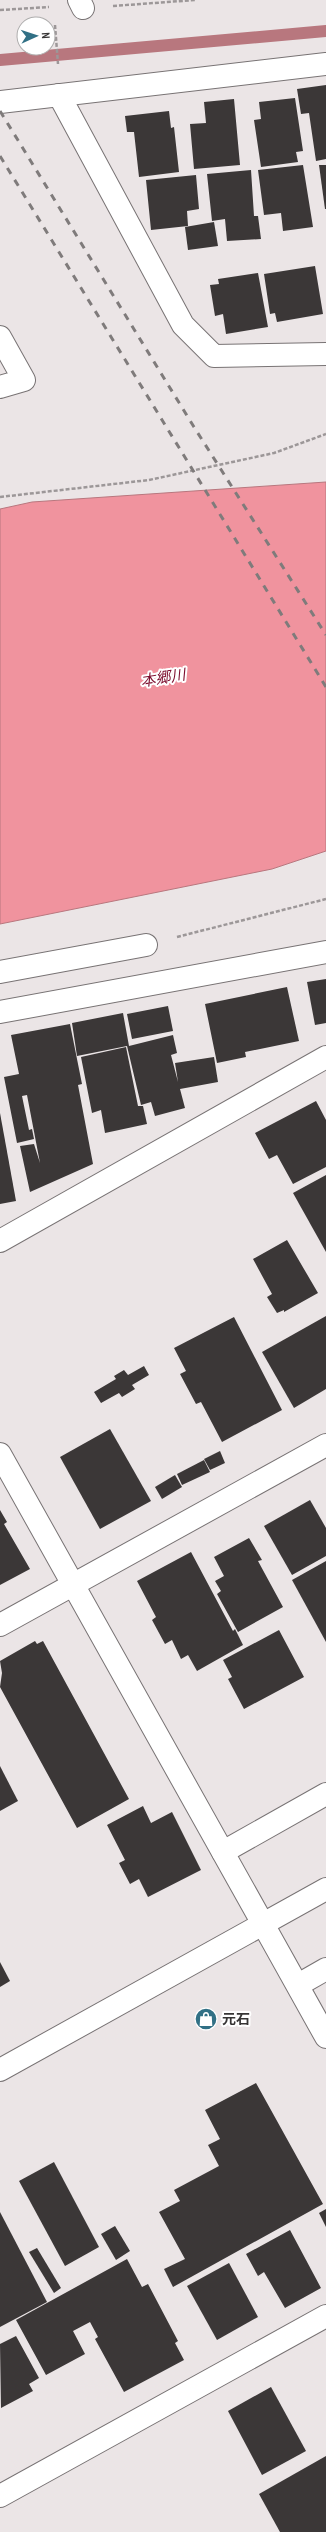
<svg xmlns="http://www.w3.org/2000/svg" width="326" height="2532" viewBox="0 0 326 2532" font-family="'PT Sans Narrow','Noto Sans JP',sans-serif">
  <rect width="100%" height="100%" fill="#ebe5e6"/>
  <polygon fill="#f0939e" stroke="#b8777e" points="326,482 326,851 272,869 0,924 0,509 32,502"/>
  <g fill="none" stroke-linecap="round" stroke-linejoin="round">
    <polyline stroke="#b8777e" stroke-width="12" points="0,60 326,31"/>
  </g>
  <g fill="#3b3737">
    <polygon points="326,85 326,159 316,161 309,113 301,114 297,89"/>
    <polygon points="295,98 303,151 296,152 298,162 261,167 254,120 261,119 259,102"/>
    <polygon points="234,99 240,165 194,169 190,124 206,123 204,102"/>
    <polygon points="169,111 171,128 174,127 179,172 139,177 134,132 127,132 125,116"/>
    <polygon points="303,165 313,227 283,231 281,213 264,215 258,170"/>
    <polygon points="319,165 326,165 326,209 325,209"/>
    <polygon points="251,170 254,216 258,216 261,239 227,241 225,219 212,221 207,174"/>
    <polygon points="196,175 199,209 187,211 188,226 151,230 146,180"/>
    <polygon points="214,222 218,246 188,250 185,227"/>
    <polygon points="315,266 323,314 277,322 275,313 270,314 264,274"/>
    <polygon points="258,273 268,327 226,334 223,314 215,316 210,285 219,284 218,279"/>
    <polygon points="326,979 326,1023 315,1025 307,982"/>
    <polygon points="287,987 299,1041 245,1052 246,1057 217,1063 205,1004"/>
    <polygon points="168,1006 173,1031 132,1039 127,1014"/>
    <polygon points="123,1013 129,1046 173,1035 177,1053 171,1055 178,1082 175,1063 214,1057 218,1082 180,1089 185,1108 155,1116 151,1102 141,1105 127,1046 77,1056 72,1023"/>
    <polygon points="70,1024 82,1084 78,1085 93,1164 30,1192 20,1146 34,1144 40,1163 27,1095 22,1096 29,1130 32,1129 34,1139 17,1143 4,1077 19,1074 11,1035"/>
    <polygon points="126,1047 138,1106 143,1106 147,1124 105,1133 101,1110 92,1113 81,1057"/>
    <polygon points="316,1101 326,1120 326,1167 293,1184 277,1155 269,1159 255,1133"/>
    <polygon points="0,1113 16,1201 0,1204"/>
    <polygon points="326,1175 326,1252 293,1193"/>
    <polygon points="287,1240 318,1293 284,1312 284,1310 277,1313 267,1297 272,1294 253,1259"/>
    <polygon points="326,1316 326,1389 294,1408 262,1352"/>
    <polygon points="234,1317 282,1410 222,1442 201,1402 196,1404 180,1374 186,1371 174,1348"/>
    <polygon points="144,1366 149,1375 132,1385 135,1389 122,1397 119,1393 101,1403 94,1392 116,1379 114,1376 124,1370 128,1375"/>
    <polygon points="110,1429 151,1501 100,1529 60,1457"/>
    <polygon points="220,1451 225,1463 210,1470 204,1459"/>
    <polygon points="204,1460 210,1472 182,1485 177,1474"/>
    <polygon points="175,1475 182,1487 162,1499 155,1487"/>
    <polygon points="310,1500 326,1528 326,1556 292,1575 264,1526"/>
    <polygon points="0,1510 7,1522 4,1524 30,1569 0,1585"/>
    <polygon points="249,1538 262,1560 258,1561 283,1607 238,1632 217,1594 221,1591 215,1581 224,1576 214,1557"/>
    <polygon points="191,1552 233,1631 235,1629 243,1645 197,1671 188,1655 181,1659 172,1640 165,1644 152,1620 156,1617 137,1581"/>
    <polygon points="326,1561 326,1642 292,1580"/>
    <polygon points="279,1630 304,1677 244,1709 228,1679 232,1677 223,1660"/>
    <polygon points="35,1641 37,1644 43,1641 129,1799 77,1828 0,1687 2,1673 0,1661"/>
    <polygon points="0,1766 18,1801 0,1811"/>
    <polygon points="143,1806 151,1823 172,1812 201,1870 148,1897 139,1879 130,1884 119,1863 125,1860 107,1825"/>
    <polygon points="0,1962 10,1981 0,1987"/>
    <polygon points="256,2083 323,2204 173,2287 164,2269 185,2259 159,2212 180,2201 174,2190 219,2166 208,2145 220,2139 205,2110"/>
    <polygon points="54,2162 99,2247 65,2266 19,2181"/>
    <polygon points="326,2209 326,2227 319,2213"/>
    <polygon points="0,2212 47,2302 0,2327"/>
    <polygon points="115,2226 130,2251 116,2260 101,2234"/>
    <polygon points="290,2230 321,2288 285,2308 264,2272 258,2276 246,2254"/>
    <polygon points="37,2248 61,2288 54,2293 29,2252"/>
    <polygon points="127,2259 142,2287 148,2284 178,2341 175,2343 184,2360 124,2392 95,2339 98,2337 90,2322 73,2331 85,2354 46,2375 16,2320"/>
    <polygon points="229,2263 258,2317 217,2340 187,2286"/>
    <polygon points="16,2336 39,2378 29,2384 33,2391 1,2408 0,2344"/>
    <polygon points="271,2387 306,2451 262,2475 228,2411"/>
    <polygon points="326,2456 326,2532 280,2532 259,2494"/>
  </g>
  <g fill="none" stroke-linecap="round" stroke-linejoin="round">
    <g stroke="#787374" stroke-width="24">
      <g id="street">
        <polyline points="79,0 83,8"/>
        <polyline points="59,95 183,325 214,356 326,354"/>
        <polyline points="0,102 326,64"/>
        <polyline points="0,337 24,380 0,387"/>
        <polyline points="0,972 146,945"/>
        <polyline points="0,1012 326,952"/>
        <polyline points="0,1241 326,1057"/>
        <polyline points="0,1454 263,1924"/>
        <polyline points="0,1625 326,1445"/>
        <polyline points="223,1852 326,1794"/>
        <polyline points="298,1985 326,1969"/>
      </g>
    </g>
    <g stroke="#787374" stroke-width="24">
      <g id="secondary">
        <polyline points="263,1924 326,2037"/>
        <polyline points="0,2070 326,1889"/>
        <polyline points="0,2496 326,2316"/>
      </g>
    </g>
    <g stroke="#9c9798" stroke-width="2.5" stroke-dasharray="4 2" stroke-linecap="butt">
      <polyline points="113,6 195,0"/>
      <polyline points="0,10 49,7"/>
      <polyline points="55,25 58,64"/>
      <polyline points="0,497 149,480 274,453 326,434"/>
      <polyline points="177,937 326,899"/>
    </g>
    <use href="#street" stroke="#fff" stroke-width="22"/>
    <use href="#secondary" stroke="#fff" stroke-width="22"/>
    <g stroke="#7f7b7b" stroke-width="3" stroke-dasharray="7 7" stroke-linecap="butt">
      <polyline points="0,111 194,427 326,635"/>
      <polyline points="0,156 326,687"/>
    </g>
  </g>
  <defs>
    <g id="shop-disc" transform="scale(1.15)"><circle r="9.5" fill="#317085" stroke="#fff"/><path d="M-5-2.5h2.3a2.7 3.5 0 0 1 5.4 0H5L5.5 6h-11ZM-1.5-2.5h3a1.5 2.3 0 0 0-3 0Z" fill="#fff"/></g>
  </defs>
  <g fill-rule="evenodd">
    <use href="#shop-disc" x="206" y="2019"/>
  </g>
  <g text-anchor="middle" stroke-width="4" stroke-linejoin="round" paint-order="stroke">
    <g font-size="14" font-weight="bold" fill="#373535" stroke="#fff" text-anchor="start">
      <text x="222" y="2024">元石</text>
    </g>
    <g font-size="15" font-style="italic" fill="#7c0d2e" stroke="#fff">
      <text transform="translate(163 678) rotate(-9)" y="5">本郷川</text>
    </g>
  </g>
  <g transform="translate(36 36) rotate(87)"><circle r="19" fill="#ffffff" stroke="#afaeae"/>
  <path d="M0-3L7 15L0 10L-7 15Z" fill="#317085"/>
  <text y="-6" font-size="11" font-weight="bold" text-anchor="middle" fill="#373535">N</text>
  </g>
</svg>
